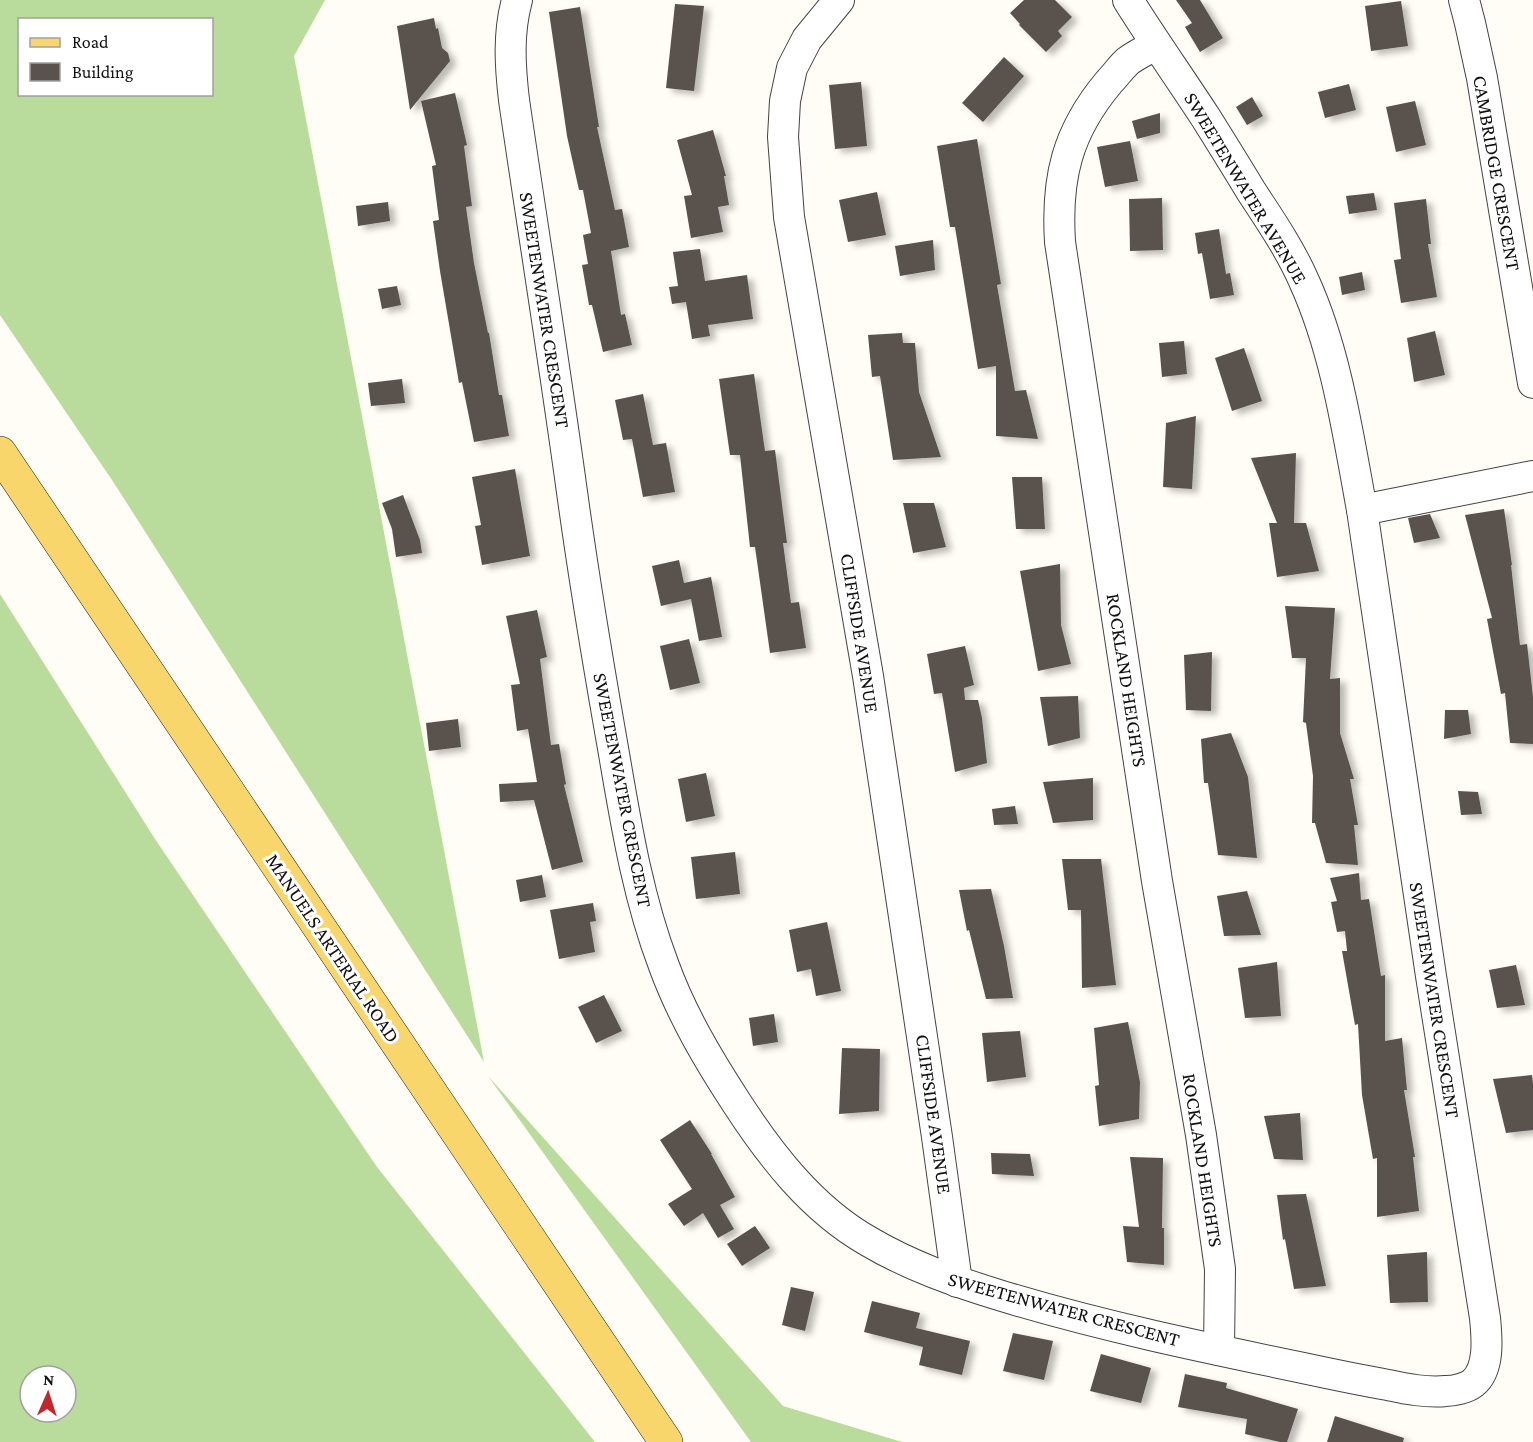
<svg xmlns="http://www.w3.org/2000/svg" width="1533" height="1442" font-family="'Crimson Pro',serif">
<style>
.forest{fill:#b9dc9c;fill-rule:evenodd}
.building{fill:#5a524d;filter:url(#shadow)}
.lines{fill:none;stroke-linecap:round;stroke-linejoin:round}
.minor-casing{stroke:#444;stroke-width:32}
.major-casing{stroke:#222;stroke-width:34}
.minor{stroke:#fff;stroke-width:30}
.major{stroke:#f9d66b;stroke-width:33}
.labels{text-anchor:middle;stroke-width:6;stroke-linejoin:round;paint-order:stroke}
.street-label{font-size:20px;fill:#111;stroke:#fff}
</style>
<defs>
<filter id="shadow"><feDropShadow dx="6" dy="4" stdDeviation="3" flood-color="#0004"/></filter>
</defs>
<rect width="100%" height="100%" fill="#fffdf5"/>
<!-- forest -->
<g class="forest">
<path d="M0,0H325L294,56L484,1062L114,483L0,315ZM20,20H212V94H20Z"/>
<path d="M0,594L155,839L377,1167L595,1442H0ZM30,1376H66V1412H30Z"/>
<polygon points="488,1076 783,1406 902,1442 751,1442"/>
</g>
<!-- building -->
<g class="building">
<polygon points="1024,0 1055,0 1072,17 1058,31 1062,36 1046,52 1019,25 1020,24 1010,13"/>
<polygon points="1176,0 1200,0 1223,38 1200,52 1185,27 1192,23"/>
<polygon points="1401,1 1408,46 1371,51 1365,6"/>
<polygon points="675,4 704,6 694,91 666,88"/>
<polygon points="580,7 599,127 597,127 615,210 622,209 629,247 611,251 621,315 625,314 632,345 603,352 592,305 589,305 582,265 588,264 583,235 591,233 583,190 579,190 567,136 549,12"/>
<polygon points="434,18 436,29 438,28 442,48 448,53 450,61 410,110 397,26"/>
<polygon points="1004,57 1024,76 983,122 962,103"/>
<polygon points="861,82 867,146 835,149 829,85"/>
<polygon points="1349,84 1356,110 1325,118 1318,92"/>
<polygon points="455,93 467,145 464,146 472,206 466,207 474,263 488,333 489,333 499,395 502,395 509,436 474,442 462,382 459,383 440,271 433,221 439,220 432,166 436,165 421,101"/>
<polygon points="1252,97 1263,116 1247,125 1236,107"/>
<polygon points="1415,101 1426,145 1396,152 1386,107"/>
<polygon points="1160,113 1160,133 1137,139 1132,121"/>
<polygon points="713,130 726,176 724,176 729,205 718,207 723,232 691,238 684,196 692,195 677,140"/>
<polygon points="977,139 1001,284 997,285 1015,391 1026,390 1038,439 996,436 996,366 978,369 955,227 950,227 937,146"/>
<polygon points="1130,141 1138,181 1105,187 1097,147"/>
<polygon points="877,192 886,235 848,242 839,200"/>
<polygon points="1374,193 1377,210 1349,214 1346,196"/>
<polygon points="1162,198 1163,250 1130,251 1129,199"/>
<polygon points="1426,199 1431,244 1428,244 1437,297 1401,303 1394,260 1401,259 1394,203"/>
<polygon points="388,202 390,221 358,226 356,206"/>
<polygon points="1219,229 1226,274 1230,273 1234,295 1210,299 1202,253 1198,254 1195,233"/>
<polygon points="933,240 935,270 900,276 895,246"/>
<polygon points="700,249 705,281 747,275 753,319 708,325 710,336 692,339 686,302 672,304 669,287 678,286 673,252"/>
<polygon points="1362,272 1365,290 1342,295 1339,277"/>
<polygon points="397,286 401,305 382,309 378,289"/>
<polygon points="1435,331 1445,375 1414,382 1407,338"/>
<polygon points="902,333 903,343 915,343 919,392 941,457 893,460 880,376 872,377 868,335"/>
<polygon points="1184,341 1187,374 1162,377 1159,343"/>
<polygon points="1244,348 1262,401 1232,411 1215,358"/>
<polygon points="754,374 765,451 775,450 787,543 783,543 791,603 799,602 806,648 770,653 755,547 750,547 740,455 730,455 719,379"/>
<polygon points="402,379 405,403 371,406 368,383"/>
<polygon points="643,394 653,445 666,443 675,492 643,497 632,439 623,440 615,400"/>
<polygon points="1196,416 1192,489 1163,487 1166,423"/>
<polygon points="1296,453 1294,523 1306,523 1319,571 1277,577 1269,523 1277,523 1251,458"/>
<polygon points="515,469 530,556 482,565 475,526 481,525 472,477"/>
<polygon points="1012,477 1042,477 1045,529 1016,529"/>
<polygon points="403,495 420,540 422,553 396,557 392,529 382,503"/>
<polygon points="903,503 934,503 946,547 913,553"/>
<polygon points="1504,509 1512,565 1511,565 1520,645 1527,644 1533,697 1533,744 1510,743 1505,693 1501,694 1487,619 1492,618 1465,515"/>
<polygon points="1430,514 1440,538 1414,543 1408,518"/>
<polygon points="679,560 684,583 711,577 722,637 699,641 691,599 661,606 652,566"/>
<polygon points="1060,564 1061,625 1071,664 1038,671 1020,571"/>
<polygon points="1285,606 1335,608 1330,679 1340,678 1340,733 1354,779 1350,779 1358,825 1354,825 1358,865 1326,863 1315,823 1312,823 1313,776 1306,723 1303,722 1306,658 1292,658"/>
<polygon points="537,610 547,657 540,659 551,745 559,744 566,784 564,785 583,862 552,870 534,800 500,802 499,784 537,782 528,729 517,731 511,685 520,684 506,616"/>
<polygon points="689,639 700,683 670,690 660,646"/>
<polygon points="965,646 974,685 964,688 965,700 978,700 982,718 987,763 955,772 942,693 934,694 927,654"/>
<polygon points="1212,652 1211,711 1186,710 1184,655"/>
<polygon points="1078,696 1080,738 1048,746 1040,697"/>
<polygon points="1445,710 1468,710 1471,734 1444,739"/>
<polygon points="458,719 461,747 429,751 426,723"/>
<polygon points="1231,733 1248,777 1257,858 1218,855 1208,783 1204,783 1201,739"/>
<polygon points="706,773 715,816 686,822 678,779"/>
<polygon points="1093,778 1093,820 1053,823 1043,782"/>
<polygon points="1458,791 1478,792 1482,814 1461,815"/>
<polygon points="1015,806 1018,824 994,825 992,809"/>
<polygon points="735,852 740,894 696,899 691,857"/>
<polygon points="1062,859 1101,859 1116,985 1082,988 1081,910 1068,910"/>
<polygon points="1359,873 1361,900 1369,899 1381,976 1385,975 1385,1041 1402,1038 1407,1090 1404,1090 1415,1157 1413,1157 1419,1211 1377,1217 1377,1158 1373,1159 1362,1095 1358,1024 1355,1025 1342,951 1347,951 1345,931 1337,932 1331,902 1337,901 1330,878"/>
<polygon points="542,875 546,897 520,902 516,880"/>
<polygon points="991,889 1004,946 1013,998 986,999 969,930 967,931 959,890"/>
<polygon points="1247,891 1261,935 1224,936 1217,896"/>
<polygon points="593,903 596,921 590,922 595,952 559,959 550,910"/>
<polygon points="827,922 841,991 816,996 811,969 797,972 789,930"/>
<polygon points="1277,962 1281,1016 1245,1018 1238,968"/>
<polygon points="1516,965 1525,1005 1497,1008 1489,970"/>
<polygon points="604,995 622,1031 596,1043 578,1007"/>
<polygon points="774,1014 778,1042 753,1046 749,1018"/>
<polygon points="1128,1022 1140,1082 1139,1119 1099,1126 1095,1086 1099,1085 1094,1028"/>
<polygon points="1020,1031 1026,1077 987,1082 982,1033"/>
<polygon points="842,1048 880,1049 879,1111 839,1114"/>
<polygon points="1532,1075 1533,1084 1533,1130 1506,1133 1493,1079"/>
<polygon points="1300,1113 1303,1160 1274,1159 1264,1116"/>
<polygon points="690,1120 712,1154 711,1154 735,1197 720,1205 734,1229 718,1238 703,1213 684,1226 668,1204 692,1189 660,1140"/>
<polygon points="991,1153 1030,1154 1034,1176 992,1174"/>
<polygon points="1130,1157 1163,1158 1162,1228 1164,1228 1164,1265 1127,1262 1123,1226 1139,1227"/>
<polygon points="1306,1194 1326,1286 1294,1289 1285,1239 1283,1240 1277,1195"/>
<polygon points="755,1226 770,1248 742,1266 727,1244"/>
<polygon points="1427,1252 1428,1302 1390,1303 1387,1255"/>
<polygon points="791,1287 814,1292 805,1331 782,1325"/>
<polygon points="872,1301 920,1313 916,1328 970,1341 962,1375 919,1365 923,1347 864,1332"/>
<polygon points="1013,1333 1053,1341 1044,1380 1003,1371"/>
<polygon points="1101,1354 1151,1368 1141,1403 1090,1391"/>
<polygon points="1185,1374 1227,1383 1226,1388 1298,1409 1287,1442 1280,1442 1245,1434 1247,1419 1178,1407"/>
<polygon points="1335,1416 1404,1438 1403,1442 1327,1442"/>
</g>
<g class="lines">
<!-- minor casing -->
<g class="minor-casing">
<g id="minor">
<path d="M517,0C508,33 510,66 514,100C533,230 554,361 572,492C583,572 596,651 610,731C624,810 635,890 664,966C682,1015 708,1059 736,1102C771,1156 812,1209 868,1241C910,1266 956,1282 1002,1296C1101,1326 1202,1347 1303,1368C1331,1374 1360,1380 1388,1385C1407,1389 1427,1393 1446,1391C1454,1391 1467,1388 1473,1383C1490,1369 1487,1338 1485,1318L1431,976L1362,510C1348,434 1336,351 1304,281C1290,249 1270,220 1251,191C1236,166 1221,142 1206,118C1180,78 1153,40 1128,0"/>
<polyline points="839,0 807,39 792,68 785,101 783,137 789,217 868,676 937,1137 957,1282"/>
<polyline points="1464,0 1470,23 1482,78 1533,383"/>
<path d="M1156,44C1147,50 1136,55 1128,61C1121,67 1115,76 1109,82C1067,132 1056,178 1060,242L1157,881L1201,1135L1220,1269L1219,1350"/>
<polyline points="1362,510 1533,476"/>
</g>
</g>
<!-- major casing -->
<g class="major-casing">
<polyline id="major" points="0,453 666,1442"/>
</g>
<!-- minor -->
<use href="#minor" class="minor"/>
<!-- major -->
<use href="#major" class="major"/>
</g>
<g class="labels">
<!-- street labels -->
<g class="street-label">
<text transform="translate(1497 173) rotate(80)" y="7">CAMBRIDGE CRESCENT</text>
<text transform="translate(1246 188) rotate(59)" y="7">SWEETENWATER AVENUE</text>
<text transform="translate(545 310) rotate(81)" y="7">SWEETENWATER CRESCENT</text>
<text transform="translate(860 633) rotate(81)" y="7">CLIFFSIDE AVENUE</text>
<text transform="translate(1127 680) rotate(81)" y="7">ROCKLAND HEIGHTS</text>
<text transform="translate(623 790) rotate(79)" y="7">SWEETENWATER CRESCENT</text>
<text transform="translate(333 948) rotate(56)" y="7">MANUELS ARTERIAL ROAD</text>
<text transform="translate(1435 1000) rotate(81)" y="7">SWEETENWATER CRESCENT</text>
<text transform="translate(934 1114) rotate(82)" y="7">CLIFFSIDE AVENUE</text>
<text transform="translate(1203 1160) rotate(81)" y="7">ROCKLAND HEIGHTS</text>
<text transform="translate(1064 1309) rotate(15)" y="7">SWEETENWATER CRESCENT</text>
</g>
</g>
<!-- legend -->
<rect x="18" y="18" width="195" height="78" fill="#ffffff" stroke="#a0a0a0" stroke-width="1.5"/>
<rect x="30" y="38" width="30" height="9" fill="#f9d66b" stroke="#a0a0a0" stroke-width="1.5"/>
<text x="72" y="48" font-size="18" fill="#111111">Road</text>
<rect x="30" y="63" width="30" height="18" fill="#5a524d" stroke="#a0a0a0" stroke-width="1.5"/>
<text x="72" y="78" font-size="18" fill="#111111">Building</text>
<!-- north arrow -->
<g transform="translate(48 1394) rotate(3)"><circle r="28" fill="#ffffff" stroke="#a0a0a0" stroke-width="1.5"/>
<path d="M0-4.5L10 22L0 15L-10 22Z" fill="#c4262e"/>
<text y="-9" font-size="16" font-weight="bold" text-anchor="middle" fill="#111111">N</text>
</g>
</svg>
